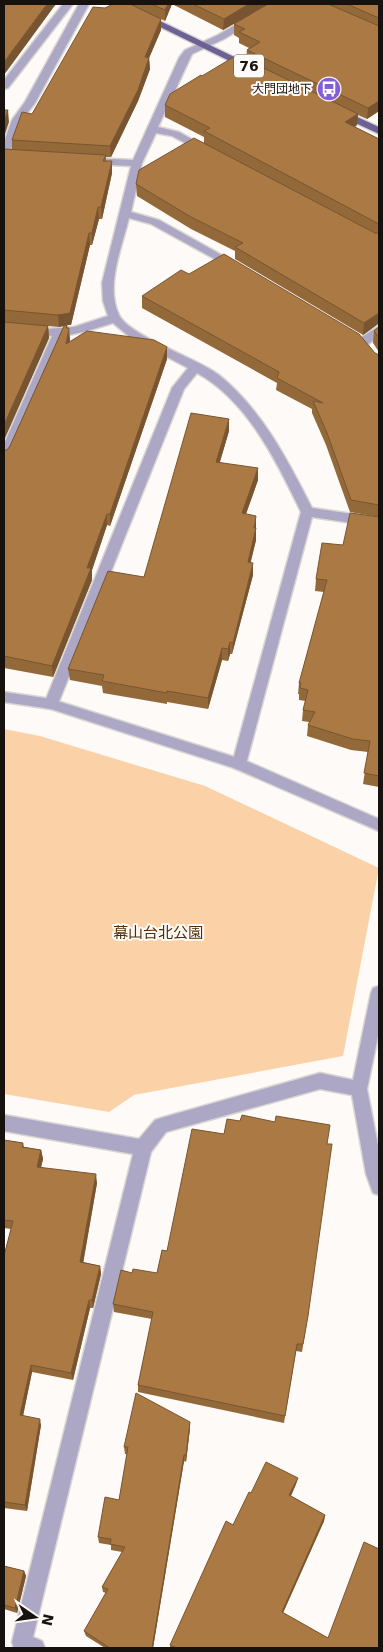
<svg xmlns="http://www.w3.org/2000/svg" width="383" height="1652" font-family="'DejaVu Sans','Noto Sans JP',sans-serif">
<style>
.green{fill:#fbd2a8}
.lines{fill:none;stroke-linecap:round;stroke-linejoin:round}
.minor-casing{stroke:#d8d5d2;stroke-width:3}
.tertiary-casing{stroke:#d8d5d2;stroke-width:3}
.primary-casing{stroke:#d8d5d2;stroke-width:3}
.minor{fill:#aca7c4;fill-rule:evenodd}
.tertiary{fill:#aca7c4;fill-rule:evenodd}
.primary{fill:#6c6194;fill-rule:evenodd}
.wall{fill:#93693a}
.shaded-wall{fill:#785530}
.building{fill:#ab7a44;stroke:#785530}
.labels{text-anchor:middle;stroke-width:4;stroke-linejoin:round;paint-order:stroke}
.far-poi-label{font-size:12px;fill:#17120d;stroke:#fdfaf7;text-anchor:end}
.shield{fill:#fdfaf7;stroke:#5c5853;stroke-width:1}
.shield-label{font-size:14px;font-weight:bold;fill:#17120d}
.park-label{font-size:15px;fill:#4f2e00;stroke:#fdfaf7}
</style>
<rect width="100%" height="100%" fill="#fdfaf7"/>
<!-- green -->
<polygon class="green" points="4,729 40,736 205,786 379,868 343,1056 134,1095 109,1112 4,1094"/>
<g class="lines">
<!-- minor casing -->
<g class="minor-casing">
<g id="minor">
<polygon points="63,4 73,4 8,88 4,89 4,80"/>
<polygon points="79,4 89,4 35,103 22,120 9,155 4,158 4,142 12,120 25,102"/>
<path d="M271,4H282L224,39L192,54L158,127L179,132L211,150L206,153L202,152L172,136L156,133L142,163L131,212L159,220L243,267L237,270L233,269L151,224L129,218C122,247 105,286 119,315C129,336 199,359 219,375C262,410 287,459 312,508L379,518V527L312,517L246,764L244,768L239,770L234,768L232,764L301,512C277,462 247,400 197,373L184,389L58,704L56,708L51,709L46,708L44,704L172,388L188,368L131,338L113,323L87,331L64,336L10,457L4,461V444L52,336L46,335L44,332L46,329L74,327L108,316L103,301L102,283L131,166L91,164L86,161L91,158L133,160L179,58L185,50L218,35Z"/>
<polygon points="379,326 379,336 367,345 359,345 357,342 359,339"/>
<polygon points="379,986 379,1031 367,1089 379,1151 379,1195 373,1193 366,1174 352,1095 320,1089 166,1132 151,1152 33,1637 42,1641 45,1648 14,1648 12,1642 133,1154 4,1131 4,1115 139,1139 155,1120 161,1118 320,1073 353,1080 371,993 373,988"/>
</g>
</g>
<!-- tertiary casing -->
<g class="tertiary-casing">
<polygon id="tertiary" points="4,692 51,699 244,760 379,819 379,831 234,768 51,709 4,702"/>
</g>
<!-- primary casing -->
<g class="primary-casing">
<g id="primary">
<polygon points="113,4 125,4 255,67 254,69 246,69"/>
<polygon points="340,109 379,127 379,134 336,114 335,112"/>
</g>
</g>
<!-- minor -->
<use href="#minor" class="minor"/>
<!-- tertiary -->
<use href="#tertiary" class="tertiary"/>
<!-- primary -->
<use href="#primary" class="primary"/>
</g>
<!-- wall -->
<g class="wall">
<polygon points="131,4 268,4 223,30 172,4 165,21 161,19 161,30 149,58 150,69 138,101 111,157 106,157 106,161 112,173 102,219 99,219 92,245 90,245 71,325 67,325 70,341 167,347 167,359 110,526 107,525 92,570 92,580 53,677 4,668 4,450 7,450 10,446 64,326 59,327 48,326 49,338 4,440 4,149 12,149 12,140 32,114 105,8"/>
<polygon points="268,4 379,4 379,111 367,119 358,115 357,125 355,127 379,139 379,325 378,324 363,335 235,259 235,251 191,229 137,196 136,184 204,143 204,137 165,117 165,105 202,76 246,59 247,50 249,48 239,43 239,38 234,35 234,24"/>
<polygon points="189,274 379,355 379,517 350,512 326,445 312,413 312,409 276,390 277,383 142,308 142,296"/>
<polygon points="379,327 379,352 373,343 374,331"/>
<polygon points="229,431 220,462 258,480 246,514 256,528 256,540 250,563 253,575 232,654 230,654 228,661 222,660 208,709 167,702 167,704 103,693 102,686 70,680 68,669 144,577"/>
<polygon points="379,517 379,787 363,784 368,752 351,750 307,736 308,725 309,722 302,721 303,710 306,701 299,700 299,694 298,694 299,683 324,592 315,591 316,579 343,545"/>
<polygon points="224,1134 327,1144 308,1316 302,1352 296,1351 284,1423 138,1392 138,1385 152,1319 114,1312 113,1304 132,1273 157,1273 167,1251"/>
<polygon points="4,1140 23,1143 24,1147 41,1150 43,1159 41,1167 97,1183 83,1262 100,1266 101,1274 93,1308 90,1308 73,1380 32,1372 23,1415 41,1425 27,1511 4,1508 4,1256 11,1229 4,1228"/>
<polygon points="190,1422 190,1428 186,1462 184,1461 153,1648 105,1648 86,1636 84,1631 106,1593 103,1592 102,1587 122,1552 111,1550 111,1545 99,1543 98,1537 119,1500 127,1454 125,1454 124,1447"/>
<polygon points="298,1478 296,1484 291,1496 325,1515 324,1521 283,1613 328,1638 379,1648 170,1648 170,1645 233,1525 251,1493"/>
<polygon points="4,1566 24,1571 26,1576 17,1613 4,1609"/>
</g>
<!-- shaded-wall -->
<g class="shaded-wall">
<polygon points="47,4 56,4 4,75 4,62"/>
<polygon points="168,4 172,4 165,21 165,10"/>
<polygon points="249,4 268,4 223,30 224,19"/>
<polygon points="161,19 161,30 149,58 150,69 138,101 111,157 110,146 145,57"/>
<polygon points="379,101 379,111 367,119 368,108"/>
<polygon points="8,110 9,122 4,137 4,122"/>
<polygon points="358,114 357,125 344,134 345,122"/>
<polygon points="112,161 112,173 102,219 101,207"/>
<polygon points="98,207 99,219 92,245 92,233"/>
<polygon points="89,233 90,245 71,325 67,325 68,337 69,328 70,340 67,356 67,325 59,327 58,315"/>
<polygon points="379,313 378,324 363,335 364,323"/>
<polygon points="48,326 49,338 4,440 4,425"/>
<polygon points="167,347 167,359 110,526 110,514"/>
<polygon points="229,419 229,431 216,474 216,462"/>
<polygon points="258,468 258,480 242,525 242,513"/>
<polygon points="107,514 107,525 92,570 92,580 53,677 52,666"/>
<polygon points="256,516 256,528 254,540 256,528 256,540 248,574 248,562"/>
<polygon points="253,563 253,575 232,654 233,643"/>
<polygon points="230,642 230,654 228,661 228,649"/>
<polygon points="222,648 222,660 208,709 208,698"/>
<polygon points="41,1150 43,1159 39,1176 37,1167"/>
<polygon points="96,1174 97,1183 82,1270 80,1262"/>
<polygon points="100,1266 101,1274 93,1308 92,1300"/>
<polygon points="89,1300 90,1308 73,1380 71,1373"/>
<polygon points="31,1365 32,1372 22,1421 20,1415"/>
<polygon points="40,1419 41,1425 27,1511 25,1505"/>
<polygon points="190,1422 190,1428 186,1462 186,1455"/>
<polygon points="184,1455 184,1461 153,1648 152,1648"/>
<polygon points="298,1478 296,1484 288,1502 289,1495"/>
<polygon points="325,1515 324,1521 281,1617 282,1612"/>
<polygon points="24,1571 26,1576 17,1613 15,1608"/>
</g>
<!-- building -->
<g class="building">
<polygon points="4,4 47,4 4,62"/>
<polygon points="113,4 130,4 161,19 145,57 149,58 138,90 110,146 12,140 22,112 32,114 93,7 105,8"/>
<polygon points="151,4 168,4 165,10"/>
<polygon points="193,4 249,4 224,19"/>
<polygon points="268,4 328,4 379,26 379,101 368,108 247,50 260,42 239,32 245,29 234,24"/>
<polygon points="347,4 379,4 379,18"/>
<polygon points="237,55 358,114 345,122 379,139 379,224 204,131 210,128 165,105 170,94 201,75 202,76"/>
<polygon points="4,110 8,110 4,122"/>
<polygon points="194,138 375,233 379,233 379,313 364,323 235,247 243,243 191,217 136,184 139,170"/>
<polygon points="4,149 106,155 103,161 112,161 101,207 98,207 92,233 89,233 70,313 58,315 4,310"/>
<polygon points="224,254 359,334 375,353 379,355 379,505 351,500 327,433 313,401 323,403 277,378 279,372 142,296 181,270 189,274"/>
<polygon points="4,322 48,326 4,425"/>
<polygon points="67,325 66,328 69,328 66,344 87,331 154,340 167,347 110,514 107,514 87,568 91,568 52,666 4,656 4,450 7,450 10,446 64,326"/>
<polygon points="379,327 379,338 374,331"/>
<polygon points="191,413 229,419 216,462 258,468 242,513 256,516 254,528 256,528 248,562 253,563 233,643 230,642 228,649 222,648 208,698 167,691 167,693 102,681 104,675 68,669 108,571 144,577"/>
<polygon points="350,513 379,517 379,776 364,773 370,741 353,739 308,725 315,712 303,710 308,690 300,688 301,683 299,683 327,580 316,579 322,543 343,545"/>
<polygon points="242,1115 275,1122 276,1116 330,1125 327,1144 332,1144 308,1316 303,1344 297,1344 285,1416 138,1385 153,1312 113,1304 121,1270 132,1273 133,1269 157,1273 162,1250 167,1251 192,1129 224,1134 227,1119 240,1121"/>
<polygon points="4,1140 23,1143 22,1147 41,1150 37,1167 96,1174 80,1262 100,1266 92,1300 89,1300 71,1373 31,1365 20,1415 40,1419 25,1505 4,1502 4,1256 13,1221 4,1220"/>
<polygon points="136,1393 190,1422 186,1455 184,1455 152,1648 110,1648 84,1631 108,1589 102,1587 125,1547 110,1544 111,1539 98,1537 105,1497 119,1500 128,1447 124,1447"/>
<polygon points="266,1462 298,1478 289,1495 325,1515 282,1612 328,1638 364,1542 379,1549 379,1648 177,1648 170,1645 226,1521 233,1525 249,1492 251,1493"/>
<polygon points="4,1566 24,1571 15,1608 4,1605"/>
</g>
<!-- icons -->
<defs>
<g id="bus-disc" transform="scale(1.25)"><circle r="9.5" fill="#825fd9" stroke="#fdfaf7"/><path d="M-5-6H5V4H4V6H2V4H-2V6H-4V4H-5ZM-3.5-4V0h7V-4ZM-3.5 1.2v1.5H-2V1.2ZM2 1.2v1.5H3.5V1.2Z" fill="#fff"/></g>
</defs>
<g fill-rule="evenodd">
<use href="#bus-disc" x="329" y="89"/>
</g>
<g class="labels">
<!-- far-poi labels -->
<g class="far-poi-label">
<text x="312" y="93">大門団地下</text>
</g>
<!-- shield labels -->
<rect class="shield" x="234" y="54.5" width="30" height="23" rx="4"/>
<g class="shield-label">
<text x="249" y="71">76</text>
</g>
<!-- park labels -->
<g class="park-label">
<text x="158" y="938">幕山台北公園</text>
</g>
</g>
<!-- border -->
<rect width="383" height="1652" fill="none" stroke="#17120d" stroke-width="10"/>
<!-- north arrow -->
<g transform="translate(35 1617) rotate(103)" stroke="#fdfaf7" stroke-width="4" paint-order="stroke">
<path d="M0-4L9 19L0 12L-9 19Z" fill="#17120d"/>
<text y="-8" font-size="14" font-weight="bold" text-anchor="middle" fill="#17120d">N</text>
</g>
</svg>
